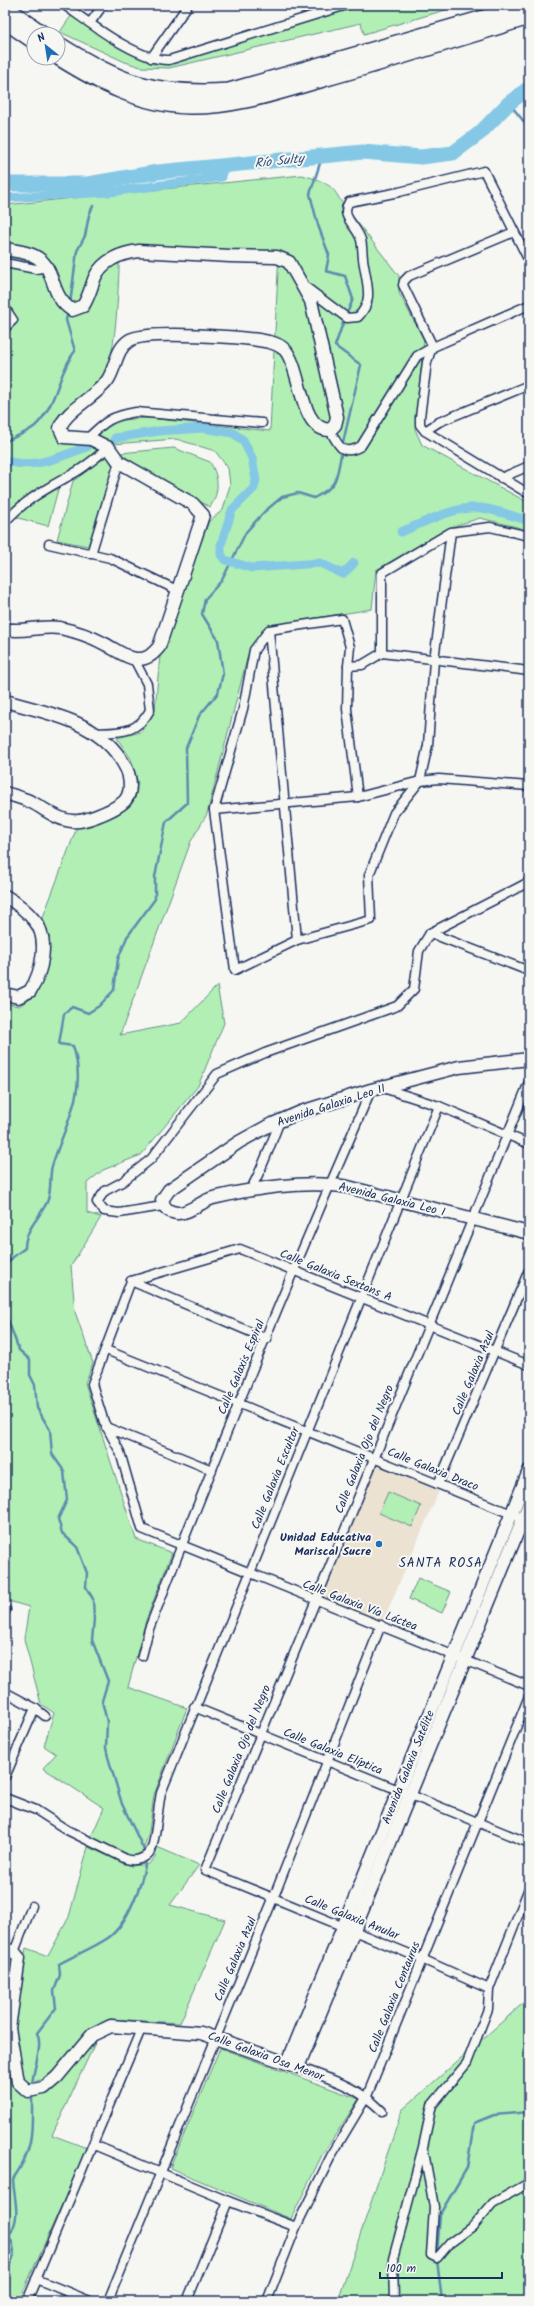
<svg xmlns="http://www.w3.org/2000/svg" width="534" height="2306" font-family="Kalam,sans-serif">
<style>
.built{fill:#ece2d2}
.green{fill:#b2efb4;stroke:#668f89}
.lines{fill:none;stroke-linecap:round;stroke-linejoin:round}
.stream{stroke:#5b8bb0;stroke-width:2.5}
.canal{stroke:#85c8e6;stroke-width:9}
.river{stroke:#85c8e6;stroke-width:15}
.street-casing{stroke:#1b2f5e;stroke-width:11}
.secondary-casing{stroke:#1b2f5e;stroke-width:15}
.highway-casing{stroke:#1b2f5e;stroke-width:18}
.street{stroke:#f6f6f2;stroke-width:8}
.secondary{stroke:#f6f6f2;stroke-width:12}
.highway{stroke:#f6f6f2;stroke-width:15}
.poi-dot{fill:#1f6fb2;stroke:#f6f6f2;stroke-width:1.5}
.labels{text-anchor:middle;stroke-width:4;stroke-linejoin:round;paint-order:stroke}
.street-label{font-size:12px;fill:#1b2f5e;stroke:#f6f6f2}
.poi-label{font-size:12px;font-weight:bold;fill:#1b2f5e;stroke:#f6f6f2;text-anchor:end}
.water-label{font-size:13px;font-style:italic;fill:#365580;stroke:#f6f6f2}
.neighbourhood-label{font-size:13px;letter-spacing:1px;fill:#1b2f5e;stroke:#f6f6f2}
</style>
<rect width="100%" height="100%" fill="#f6f6f2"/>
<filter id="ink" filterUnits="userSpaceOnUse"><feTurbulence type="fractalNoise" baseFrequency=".025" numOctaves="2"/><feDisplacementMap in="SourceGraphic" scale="8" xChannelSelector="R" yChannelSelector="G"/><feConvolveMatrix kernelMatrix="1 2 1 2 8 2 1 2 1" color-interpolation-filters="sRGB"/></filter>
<g filter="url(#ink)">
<!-- built -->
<polygon class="built" points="375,1463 439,1491 383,1621 319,1597"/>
<!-- green -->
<g class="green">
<polygon points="356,5 462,5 364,34 361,23 169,68 141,67 125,62 60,32 71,16 142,59 153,64 167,63 319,18"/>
<path d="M302,175C320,180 332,183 340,200L399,276V293L424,340L415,429L422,445L529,503V530L480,518L448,528L376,570L372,609L267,626L249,651L207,814L191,841L120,1035L181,1023L217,986L224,1023L198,1086L141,1155L103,1170L87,1183V1213L101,1217L71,1266L75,1312L93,1363L85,1383L136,1539L172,1553L146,1620L128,1687L187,1708L154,1795L149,1832L143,1851L133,1857L91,1837L104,1808L43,1768L56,1754L44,1746L54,1713L41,1704L24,1639L29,1607L5,1600V1014L9,1004L19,1006L33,997L45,976L49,941L43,917L77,827L117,815L131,800L138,783L131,759L117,738L141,732L155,709L160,655L209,521L223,510L230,485L228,468L215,451L176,439L113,444L97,438L101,428L119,420L147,418L270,431L279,252L120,248C118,279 118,366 99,386C87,398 70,407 58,418L57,429L85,443L102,447L85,462L34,490L5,515V205Z"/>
<path d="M174,448L210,462C219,477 220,492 210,507L153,477L120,453Z"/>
<polygon points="107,456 114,468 88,546 57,540 73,481"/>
<polygon points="59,486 48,526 15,517 37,500"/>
<polygon points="388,1492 421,1506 412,1527 379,1513"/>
<polygon points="418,1578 451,1592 442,1613 409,1599"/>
<polygon points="88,1847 131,1866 149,1864 155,1857 157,1847 199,1865 170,1905 225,1920 180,2023 109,2019 95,2026 50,2078 28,2083 23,2079 12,2025 26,1948 48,1956 69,1917"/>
<polygon points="529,1998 529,2301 338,2301 402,2110"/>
<path d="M96,2041L52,2135L87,2148L19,2301H5V2079L7,2050C12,2076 8,2094 39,2096L67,2074Z"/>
<polygon points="220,2048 359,2099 322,2155 291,2219 170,2168"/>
</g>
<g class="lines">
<!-- stream -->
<g class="stream">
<polyline points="509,103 529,128"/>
<polyline points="322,157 310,194 318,225 329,255 326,271 345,276 353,299 348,311"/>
<polyline points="95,183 95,184"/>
<polyline points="70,304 77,251 85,236 89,215 93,206"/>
<path d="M5,442C14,437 27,433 35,426C57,406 58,372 75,351L66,320L68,311"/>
<polyline points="342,447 361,365 335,346 343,323"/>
<path d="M5,1267L13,1257L25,1248C25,1229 39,1219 47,1202C52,1192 49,1177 52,1166C65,1124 88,1092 73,1046L59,1044L64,1014L72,1007L88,1013L99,1006L114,990L118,959L127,937L155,899V877L166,822L187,803L186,748L199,716L218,693L223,674L218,640L202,614L205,599L222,580L246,532L264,512L282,497L298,493L314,498C337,486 336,481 341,455"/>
<polyline points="5,1281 5,1284"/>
<polyline points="5,1312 19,1350 30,1360 30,1375 35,1385 37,1408 50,1430 52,1454 64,1471 67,1500 58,1519 62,1533 77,1547 87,1573 86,1587 93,1599 94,1619 92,1640 108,1681 102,1701 107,1722 106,1748 108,1757 122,1804 144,1850"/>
<path d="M32,2087C32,2069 44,2048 37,2033L56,2008L54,1991L60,1975L59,1964C75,1955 93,1948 108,1938C128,1924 143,1882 146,1859"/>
<polyline points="437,2255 440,2214 467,2168 474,2123 494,2115 529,2112"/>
<polyline points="437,2260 442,2301"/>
<path d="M5,2271C15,2258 17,2251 9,2236C22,2215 14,2202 13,2179C35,2148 32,2129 32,2094"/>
</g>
<!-- canal -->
<g class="canal">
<polyline points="5,198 110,192 222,177 221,166"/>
<polyline points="115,438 159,431 203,428 233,433 243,440 252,458 256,480 254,488 232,510 221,545 221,555 225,560 252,568 320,563 343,574 354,563"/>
<path d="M5,460C33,471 60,456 87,447"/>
<path d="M401,532C425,522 454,506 481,508C497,510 513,516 529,521"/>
</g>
<!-- river -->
<polyline class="river" points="5,184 88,184 158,172 363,152 421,157 453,153 480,133 509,103 529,88"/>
<!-- street casing -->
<g class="street-casing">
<g id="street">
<path d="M64,5C90,23 138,61 169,60L347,5"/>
<polyline points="90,23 103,5"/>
<polyline points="151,58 188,5"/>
<polyline points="5,263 36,269 47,267"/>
<path d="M307,288L347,318L358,317C374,301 367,285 364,265C362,257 363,248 361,240C357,225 339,217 349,202L399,192L484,171L529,261"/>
<polyline points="5,308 13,320 5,328"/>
<polyline points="432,347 427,362 420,417 420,425 425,431 529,494"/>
<polyline points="433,347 403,285 404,281 409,276 514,232"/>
<path d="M330,430C338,445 342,457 361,446L417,356L433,347L529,305"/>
<polyline points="425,431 439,422 529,385"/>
<path d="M88,438C105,421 112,416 136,412L262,423"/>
<polyline points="501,478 529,466"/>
<path d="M5,522C25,499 50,487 76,472C88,465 98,455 109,448"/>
<polyline points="451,532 434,660 428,745 420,781 394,813 369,875 371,920 297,940 235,970 214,810 243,709 254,650 269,630 342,619 350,647 348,666 362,665 382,653 382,573 451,532 490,527 529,536"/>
<polyline points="49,544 110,558 179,591"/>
<polyline points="91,554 119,462"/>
<polyline points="269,630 297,940"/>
<polyline points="382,653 529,671"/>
<polyline points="348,666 347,709 358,797"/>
<path d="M97,733C121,732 138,733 150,710L147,684L134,659"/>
<polyline points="214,810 358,797 420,781 439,779 529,786"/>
<polyline points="430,933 529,971"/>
<polyline points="383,1088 439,1106 529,1144"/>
<path d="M249,1192C263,1169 270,1145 280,1121"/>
<polyline points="163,1206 119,1213 104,1211 97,1202 105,1191 122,1182 151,1159 217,1074 265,1053 397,1006 414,989 419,951 430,933 529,882"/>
<polyline points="131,1281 92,1384 104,1422 120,1452 142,1529 529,1686"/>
<polyline points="131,1281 240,1249 529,1365"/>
<polyline points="131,1281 267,1339"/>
<polyline points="106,1350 529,1521"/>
<polyline points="106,1427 212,1470"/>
<polyline points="438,1484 529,1270"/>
<polyline points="5,1610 6,1610"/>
<path d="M142,1656L149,1629C219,1448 293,1268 371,1090"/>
<polyline points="5,1692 35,1708 45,1716"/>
<polyline points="194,1707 529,1843"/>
<polyline points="5,1777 35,1708"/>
<path d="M5,1798L36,1810L67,1830L126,1859C135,1862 146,1859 151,1850C156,1840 158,1806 161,1793L439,1106"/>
<polyline points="14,1952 32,1906"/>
<polyline points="489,1989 422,1959 205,1870 529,1082"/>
<path d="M298,2067C330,2079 357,2086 382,2111"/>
<polyline points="94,2145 228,2201 296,2227"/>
<polyline points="424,2152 434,2207 431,2255 437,2258 450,2243 473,2226 493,2203 529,2183"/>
<polyline points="36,2279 90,2301"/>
<polyline points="27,2301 142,2027"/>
<polyline points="108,2301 273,1899 381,1625"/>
<polyline points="187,2301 228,2201"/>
<polyline points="267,2301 296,2227 331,2156 367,2096 529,1696"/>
<polyline points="394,2301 393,2259 423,2147 432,2105 467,2063 488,2009 489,1989 529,1888"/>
</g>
</g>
<!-- secondary casing -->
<g class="secondary-casing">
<g id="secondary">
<path d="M5,249C15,251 30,252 38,258C56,270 50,297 72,310L83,306C89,297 91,287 95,277C103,260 122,253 139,251L230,256L277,257L289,262L311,301L337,417L335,425L330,430C299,430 302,369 285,350C281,346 274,343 269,342C247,337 147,330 130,340C115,349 116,369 107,381C96,396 64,412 60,428L64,437L91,439L109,448L119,462L193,504L203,515L159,647C153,654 147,660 136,659C126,658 113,648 103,643C90,636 74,631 60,628C41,625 23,633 5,629"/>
<path d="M5,701C46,713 95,720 120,758C124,764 128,770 129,777C131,787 130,798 121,804C111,811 84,823 72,821C57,820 44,808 31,802C23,798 14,796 5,793"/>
<path d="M5,896C15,902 26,910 34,920C50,938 42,973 30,991L18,997L5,994"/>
<path d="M529,1059L459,1067L371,1090L301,1112L268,1126L239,1142L169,1190L162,1200C164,1208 168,1212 177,1213C188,1214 202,1201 213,1198C253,1188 307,1180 348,1187L529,1233"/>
<polyline points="5,1949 14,1952 19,1958 9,2028 18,2082 28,2091 44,2088 57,2077 92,2035 111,2026 201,2033 298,2067 529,1504"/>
<polyline points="288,2062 529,1471"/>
</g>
</g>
<!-- highway casing -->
<g class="highway-casing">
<g id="highway">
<polyline points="5,7 43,34"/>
<polyline points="5,21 34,41"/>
<path d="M58,44C120,83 154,96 229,91L529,5"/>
<path d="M58,57C98,82 141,105 190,106C235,107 280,91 323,79C392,60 460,38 529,17"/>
</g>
</g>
<!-- street -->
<use href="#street" class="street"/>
<!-- secondary -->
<use href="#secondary" class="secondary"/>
<!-- highway -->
<use href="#highway" class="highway"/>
</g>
</g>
<!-- markers -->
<circle class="poi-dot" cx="379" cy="1544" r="4"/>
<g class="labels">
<!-- street labels -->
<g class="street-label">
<text transform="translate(331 1105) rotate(-18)" y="4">Avenida Galaxia Leo II</text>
<text transform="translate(392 1199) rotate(14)" y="4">Avenida Galaxia Leo I</text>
<text transform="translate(336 1275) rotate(22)" y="4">Calle Galaxia Sextans A</text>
<text transform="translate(241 1367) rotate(-67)" y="4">Calle Galaxis Espiral</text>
<text transform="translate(473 1373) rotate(-67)" y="4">Calle Galaxia Azul</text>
<text transform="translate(364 1449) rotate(-68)" y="4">Calle Galaxia Ojo del Negro</text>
<text transform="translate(433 1469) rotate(22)" y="4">Calle Galaxia Draco</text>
<text transform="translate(275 1478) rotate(-68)" y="4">Calle Galaxia Escultor</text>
<text transform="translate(360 1605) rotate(21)" y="4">Calle Galaxia Vía Láctea</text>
<text transform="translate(241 1749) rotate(-68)" y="4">Calle Galaxia Ojo del Negro</text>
<text transform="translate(333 1751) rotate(22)" y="4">Calle Galaxia Elíptica</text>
<text transform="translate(408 1767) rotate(-68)" y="4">Avenida Galaxia Satélite</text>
<text transform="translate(352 1917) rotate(22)" y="4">Calle Galaxia Anular</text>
<text transform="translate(235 1959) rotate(-67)" y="4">Calle Galaxia Azul</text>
<text transform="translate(394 1997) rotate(-68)" y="4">Calle Galaxia Centaurus</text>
<text transform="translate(266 2056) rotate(20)" y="4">Calle Galaxia Osa Menor</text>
</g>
<!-- poi labels -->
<g class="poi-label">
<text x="371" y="1541">Unidad Educativa<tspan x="371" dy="14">Mariscal Sucre</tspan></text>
</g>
<!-- water labels -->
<g class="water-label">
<text transform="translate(279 160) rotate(-6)" y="5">Río Sulty</text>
</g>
<!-- neighbourhood labels -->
<g class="neighbourhood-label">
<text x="441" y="1567">SANTA ROSA</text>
</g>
</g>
<!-- margin -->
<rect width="534" height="2306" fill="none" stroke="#f6f6f2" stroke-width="20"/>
<rect x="10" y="10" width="514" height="2286" fill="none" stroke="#1b2f5e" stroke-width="1.5" filter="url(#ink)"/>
<!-- north arrow -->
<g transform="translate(46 46) rotate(330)"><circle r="19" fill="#f6f6f2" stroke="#9ea6b7"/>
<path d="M0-3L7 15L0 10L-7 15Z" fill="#1f6fb2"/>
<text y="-6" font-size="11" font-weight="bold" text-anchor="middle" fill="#1b2f5e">N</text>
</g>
<!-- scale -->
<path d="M380 2272v6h122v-6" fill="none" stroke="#1b2f5e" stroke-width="2"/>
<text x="386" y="2272" font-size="12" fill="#1b2f5e" stroke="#f6f6f2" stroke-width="3" paint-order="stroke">100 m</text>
</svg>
